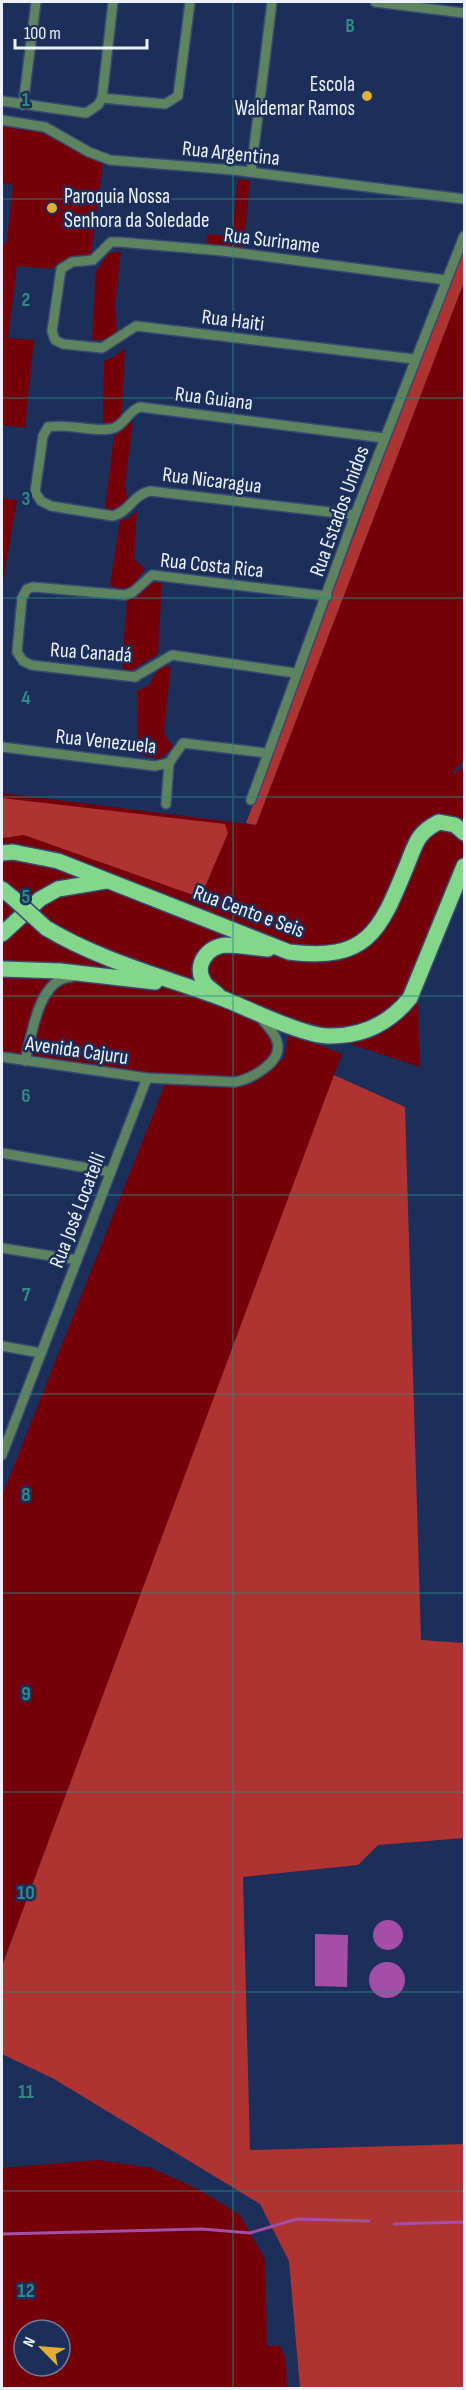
<svg xmlns="http://www.w3.org/2000/svg" width="466" height="2390" font-family="'Sofia Sans Condensed',sans-serif">
<style>
.green{fill:#75000a;fill-rule:evenodd}
.forest{fill:#ae3331}
.water{fill:#a44ea8}
.lines{fill:none;stroke-linecap:round;stroke-linejoin:round}
.stream{stroke:#a44ea8;stroke-width:3}
.street-casing{stroke:#394971;stroke-width:12}
.primary-casing{stroke:#394971;stroke-width:18}
.street{stroke:#5d845f;stroke-width:9}
.primary{stroke:#84d78a;stroke-width:15}
.primary-bridge-casing{stroke:#394971;stroke-width:18;stroke-linecap:butt}
.primary-bridge{stroke:#84d78a;stroke-width:15}
.grid{fill:none;stroke:#308983;stroke-width:1.5;stroke-opacity:0.55}
.poi-dot{fill:#e1af34;stroke:#1c2e5a;stroke-width:2}
.labels{text-anchor:middle;stroke-width:5;stroke-linejoin:round;paint-order:stroke}
.poi-label{font-size:21px;fill:#ecf2fd;stroke:#1c2e5a;text-anchor:end}
.street-label{font-size:21px;fill:#ecf2fd;stroke:#1c2e5a}
.grid-label{font-size:20px;text-anchor:middle;font-weight:bold;fill:#308983;stroke:#1c2e5a;stroke-width:5;stroke-linejoin:round;paint-order:stroke}
</style>
<rect width="100%" height="100%" fill="#1c2e5a"/>
<!-- green -->
<g class="green">
<path d="M3,127L40,132L103,163L91,255C74,255 64,257 52,269L17,266L8,338L34,340L25,428L3,425L2,433V246L7,241L13,185L2,183Z"/>
<polygon points="238,179 250,181 243,252 206,248 208,234 232,236"/>
<polygon points="121,252 115,305 117,333 105,340 92,340 96,271 109,253"/>
<polygon points="464,282 464,761 450,774 464,768 464,863 420,979 418,999 420,1067 259,1014 279,1048 249,1079 227,1083 252,1084 284,1058 289,1033 342,1054 2,1966 2,1496 166,1082 2,1057 2,793 256,825"/>
<polygon points="125,349 122,412 116,422 103,424 104,361 110,359"/>
<polygon points="133,420 125,486 128,500 121,508 108,510 105,508 114,436"/>
<polygon points="2,498 17,500 2,588"/>
<polygon points="137,510 134,559 145,569 133,585 120,590 110,585 120,520 128,519"/>
<polygon points="150,582 162,583 158,654 131,671 122,668 127,599 135,598"/>
<polygon points="171,666 164,733 173,747 160,759 138,754 137,691 149,685 159,667"/>
<path d="M98,2160L151,2168L198,2189L240,2215L265,2259L267,2346L279,2345L285,2356L288,2388H2V2168ZM24,2330H60V2366H24Z"/>
</g>
<!-- forest -->
<g class="forest">
<polygon points="464,249 464,282 256,825 246,823 434,323"/>
<polygon points="2,798 225,824 228,833 202,894 196,896 24,835 2,838"/>
<polygon points="334,1075 405,1107 421,1640 464,1643 464,1838 378,1845 358,1865 243,1877 250,2150 464,2144 464,2388 300,2388 289,2261 260,2204 54,2079 2,2054 2,1966"/>
</g>
<!-- water -->
<g class="water">
<circle cx="388" cy="1935" r="15"/>
<polygon points="315,1934 348,1935 347,1987 315,1986"/>
<circle cx="387" cy="1980" r="18"/>
</g>
<g class="lines">
<!-- stream -->
<g class="stream">
<polyline points="394,2224 464,2222"/>
<polyline points="2,2234 202,2229 250,2233 297,2219 369,2221"/>
</g>
<!-- street casing -->
<g class="street-casing">
<g id="street">
<polyline points="375,2 464,13"/>
<polyline points="102,98 165,104 178,96 190,2"/>
<polyline points="2,101 86,113 98,105 102,98 113,2"/>
<polyline points="23,105 36,2"/>
<polyline points="2,120 45,127 89,152 110,160 233,170 464,199"/>
<polyline points="251,172 272,2"/>
<polyline points="414,359 136,326 102,348 63,344 55,340 52,331 61,269 72,262 93,260 111,242 119,242 223,251 446,280"/>
<path d="M355,515L150,491C133,495 129,512 113,516L51,506L41,501L35,492L43,436L48,427C69,423 89,432 110,429C124,427 127,411 140,407L384,438"/>
<polyline points="295,673 172,655 135,677 31,665 23,661 17,652 22,598 27,589 33,587 125,595 133,592 152,575 327,596"/>
<polyline points="2,747 155,766 169,763 183,743 266,753"/>
<polyline points="251,800 355,515 464,236"/>
<polyline points="166,804 169,763"/>
<path d="M2,1057L147,1078L235,1082C251,1079 284,1062 277,1041C275,1032 266,1025 261,1018"/>
<path d="M25,1061C32,1035 38,979 71,977"/>
<polyline points="2,1153 111,1172"/>
<polyline points="2,1248 77,1260"/>
<polyline points="2,1346 41,1353"/>
<polyline points="2,1455 147,1078"/>
</g>
</g>
<!-- primary casing -->
<g class="primary-casing">
<g id="primary">
<path d="M2,853L13,852L58,861L289,952C368,962 380,931 407,865C416,843 417,833 439,822L455,825L464,833"/>
<polyline points="2,889 13,898"/>
<path d="M46,928C101,961 164,977 224,999C249,1009 302,1035 327,1036C361,1037 389,1024 410,998L464,866"/>
<polyline points="2,934 40,899 58,889 106,881"/>
<polyline points="2,969 60,971 155,982"/>
<path d="M218,995C214,991 207,987 204,982C193,965 208,946 226,945C239,945 255,948 268,949"/>
</g>
</g>
<!-- street -->
<use href="#street" class="street"/>
<!-- primary -->
<use href="#primary" class="primary"/>
<!-- primary-bridge casing -->
<g class="primary-bridge-casing">
<polyline id="primary-bridge" points="13,898 46,928"/>
</g>
<!-- primary-bridge -->
<use href="#primary-bridge" class="primary-bridge"/>
</g>
<!-- grid -->
<path class="grid" d="M233,2V2388M2,199H464M2,398H464M2,598H464M2,797H464M2,996H464M2,1195H464M2,1394H464M2,1593H464M2,1792H464M2,1992H464M2,2191H464"/>
<!-- markers -->
<g class="poi-dot">
<circle cx="367" cy="96" r="6"/>
<circle cx="52" cy="208" r="6"/>
</g>
<g class="labels">
<!-- poi labels -->
<g class="poi-label">
<text x="355" y="91">Escola<tspan x="355" dy="24">Waldemar Ramos</tspan></text>
<text x="64" y="203" text-anchor="start">Paroquia Nossa<tspan x="64" dy="24">Senhora da Soledade</tspan></text>
</g>
<!-- street labels -->
<g class="street-label">
<text transform="translate(231 153) rotate(6)" y="7">Rua Argentina</text>
<text transform="translate(272 240) rotate(7)" y="7">Rua Suriname</text>
<text transform="translate(233 320) rotate(7)" y="7">Rua Haiti</text>
<text transform="translate(214 398) rotate(7)" y="7">Rua Guiana</text>
<text transform="translate(212 480) rotate(7)" y="7">Rua Nicaragua</text>
<text transform="translate(339 511) rotate(-70)" y="7">Rua Estados Unidos</text>
<text transform="translate(212 565) rotate(6)" y="7">Rua Costa Rica</text>
<text transform="translate(91 652) rotate(4)" y="7">Rua Canadá</text>
<text transform="translate(106 741) rotate(6)" y="7">Rua Venezuela</text>
<text transform="translate(249 911) rotate(20)" y="7">Rua Cento e Seis</text>
<text transform="translate(77 1050) rotate(8)" y="7">Avenida Cajuru</text>
<text transform="translate(77 1210) rotate(-69)" y="7">Rua José Locatelli</text>
</g>
</g>
<g class="grid-label">
<text x="350" y="32">B</text>
<text x="26" y="106">1</text>
<text x="26" y="306">2</text>
<text x="26" y="505">3</text>
<text x="26" y="704">4</text>
<text x="26" y="903">5</text>
<text x="26" y="1102">6</text>
<text x="26" y="1301">7</text>
<text x="26" y="1501">8</text>
<text x="26" y="1700">9</text>
<text x="26" y="1899">10</text>
<text x="26" y="2098">11</text>
<text x="26" y="2297">12</text>
</g>
<!-- border -->
<rect width="466" height="2390" fill="none" stroke="#ecf2fd" stroke-width="6"/>
<!-- north arrow -->
<g transform="translate(42 2348) rotate(295)"><circle r="28" fill="#1c2e5a" stroke="#6f7c9b" stroke-width="1.5"/>
<path d="M0-4.5L10 22L0 15L-10 22Z" fill="#e1af34"/>
<text y="-9" font-size="16" font-weight="bold" text-anchor="middle" fill="#ecf2fd">N</text>
</g>
<!-- scale -->
<path d="M15 39v9h132v-9" fill="none" stroke="#ecf2fd" stroke-width="3"/>
<text x="24" y="39" font-size="18" fill="#ecf2fd" stroke="#1c2e5a" stroke-width="4.5" paint-order="stroke">100 m</text>
</svg>
